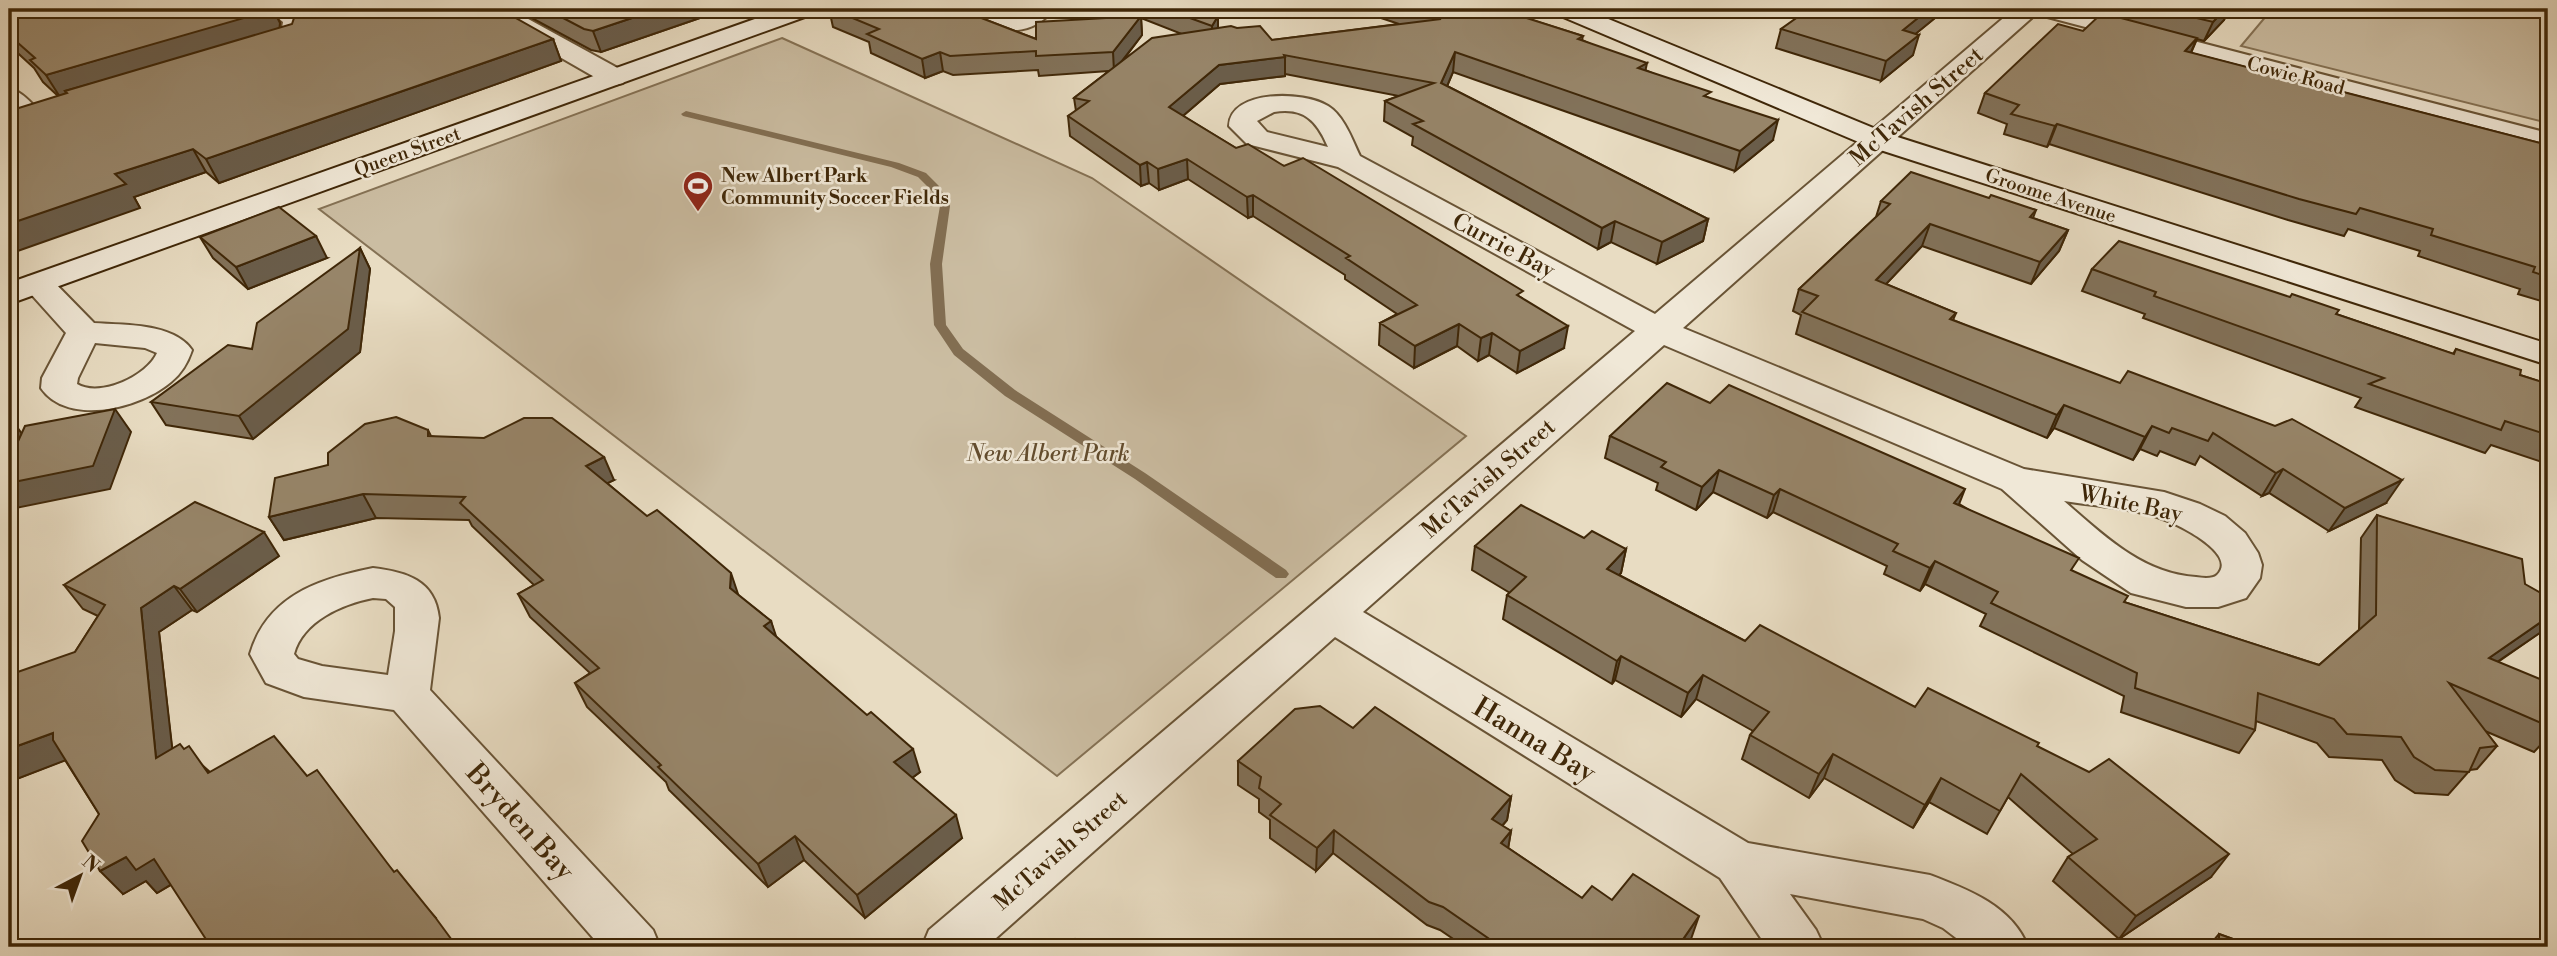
<svg xmlns="http://www.w3.org/2000/svg" width="2557" height="956" font-family="'Libre Bodoni',serif">
<style>
.green{fill:#cbbda2;stroke:#857255;stroke-width:2}
.lines{fill:none;stroke-linecap:round;stroke-linejoin:round}
.stream{fill:#826e52;fill-rule:evenodd}
.street-casing{stroke:#695436;stroke-width:4}
.secondary-casing{stroke:#3f2708;stroke-width:4}
.street{fill:#f0e8d7;fill-rule:evenodd}
.secondary{fill:#f0e8d7;fill-rule:evenodd}
.wall{fill:#82725a;stroke:#3f2708;stroke-width:2;fill-rule:evenodd}
.shaded-wall{fill:#6a5d4a;stroke:#3f2708;stroke-width:2}
.building{fill:#978569;stroke:#3f2708;stroke-width:2}
.labels{text-anchor:middle;stroke-width:5;stroke-linejoin:round;paint-order:stroke}
.far-street-label{font-size:19px;fill:#3f2708;stroke:#f0e8d7}
.far-poi-label{font-size:19px;font-weight:bold;fill:#3f2708;stroke:#f0e8d7;text-anchor:start}
.street-label{font-size:23px;fill:#3f2708;stroke:#f0e8d7}
.park-label{font-size:23px;font-style:italic;fill:#624c2e;stroke:#f0e8d7}
.near-street-label{font-size:28px;fill:#3f2708;stroke:#f0e8d7}
</style>
<rect width="100%" height="100%" fill="#e8dcc2"/>
<filter id="stains"><feTurbulence type="fractalNoise" baseFrequency=".00286" numOctaves="4"/><feColorMatrix values="0 0 0 0 .2 0 0 0 0 .09 0 0 0 0 .02 0 0 0 .5 -.17"/></filter>
<radialGradient id="worn" r=".72"><stop offset=".6" stop-color="#630" stop-opacity="0"/><stop offset="1" stop-color="#630" stop-opacity=".3"/></radialGradient>
<!-- green -->
<g class="green">
<polygon points="2272,9 2548,9 2548,123 2241,46"/>
<polygon points="782,38 1092,178 1466,436 1057,776 319,209"/>
</g>
<g class="lines">
<!-- stream -->
<polygon class="stream" points="686,111 899,163 926,173 939,186 950,206 942,264 946,325 963,349 1015,390 1145,473 1286,570 1289,574 1286,578 1276,578 1135,479 1005,396 954,355 934,325 930,264 940,206 931,190 918,177 891,167 683,116 681,114"/>
<!-- street casing -->
<g class="street-casing">
<g id="street">
<path d="M267,9C283,8 298,6 308,20L301,43L262,56L253,53L249,48L253,43L281,34L283,22Z"/>
<polygon points="481,9 510,9 623,71 627,77 623,83 614,85 605,83 485,14"/>
<path d="M962,9H986L989,14L1013,16L1029,9H1053C1034,37 1000,33 970,24Z"/>
<path d="M2014,9H2071L2548,133V149L2036,14L1683,328L2024,469L2164,492L2200,504L2225,516L2245,533L2258,553L2262,565L2260,578L2246,598L2218,607H2186L2131,593L2082,560L2002,489L1664,345L1363,612L1748,843L1930,875C1969,890 2012,906 2028,947H1968L1943,928L1923,919L1790,894L1816,930L1824,947H1767L1720,878L1335,637L986,947H922L929,930L1635,331L1338,167L1247,144L1229,126C1230,89 1305,91 1328,106C1344,116 1352,139 1360,156L1655,314ZM1274,112C1304,107 1317,121 1328,147L1267,132L1257,121ZM2064,501C2095,506 2130,508 2160,518C2173,522 2240,553 2217,575C2213,579 2202,578 2196,577C2143,574 2103,535 2064,501Z"/>
<path d="M9,88C23,92 35,106 44,118L40,124C24,128 19,122 9,111Z"/>
<path d="M38,274L49,277L94,323C124,325 174,323 192,350C188,362 182,373 171,382C141,408 68,427 41,388L42,378L66,333L22,284L27,277ZM95,343L145,348L157,353C147,376 100,398 77,384L78,378Z"/>
<path d="M373,568C406,572 435,580 439,618L430,690L653,930L660,947H601L394,710L304,697L266,683L250,654C267,596 318,579 373,568ZM373,598L386,599L395,607V631L388,675L322,666L298,659L294,654C303,621 342,604 373,598Z"/>
</g>
</g>
<!-- secondary casing -->
<g class="secondary-casing">
<g id="secondary">
<polygon points="783,9 817,9 813,14 9,304 9,283"/>
<polygon points="1552,9 1584,9 1888,134 2548,344 2548,365 1868,146 1556,14"/>
</g>
</g>
<!-- street -->
<use href="#street" class="street"/>
<!-- secondary -->
<use href="#secondary" class="secondary"/>
</g>
<!-- wall -->
<g class="wall">
<polygon points="9,9 273,9 280,23 279,28 553,39 561,61 219,183 206,172 134,197 140,208 58,96 43,82 34,68 9,45"/>
<polygon points="515,9 726,9 601,52 591,50"/>
<path d="M829,9H958L1036,39L1136,16L1117,9H1207L1218,16V28L1272,40L1399,24L1354,9H1523L1522,17L1583,36L1582,40L1645,70L1709,98L1773,140L1735,171L1453,72L1447,86L1708,219L1703,241L1657,264L1611,242L1598,249L1412,145L1413,137L1384,121L1385,101L1399,96L1285,74V76L1220,84L1183,116L1236,148L1284,166L1522,298L1564,348L1517,373L1489,355L1478,361L1457,346L1414,368L1379,345L1380,323L1397,314L1345,279V275L1253,216L1248,218L1188,179L1159,190L1149,183L1141,186L1070,136L1068,116L1076,111L1074,98L1109,71L1039,76L1038,70L953,75L943,71L925,78L871,53L869,42L833,27ZM1141,18L1182,34L1122,62L1142,35Z"/>
<polygon points="1946,9 1915,34 1913,55 1881,81 1776,48 1781,29"/>
<polygon points="2113,9 2229,9 2224,20 2204,41 2197,39 2191,53 2548,145 2548,303 2518,294 2520,289 2418,256 2420,251 2348,229 2344,236 2288,220 2049,144 2047,147 2004,134 2007,124 1978,113 1985,93 2083,31 2110,16"/>
<polygon points="1989,198 2036,210 2033,218 2068,230 2059,251 2031,284 1922,246 1886,284 1956,313 1953,320 2386,503 2329,531 2269,493 2262,496 2200,456 2195,465 2160,451 2157,456 2140,449 2133,460 2054,428 2047,438 1796,334 1801,315 1793,311 1799,289 1876,217 1881,201"/>
<polygon points="200,237 327,258 248,289 213,258"/>
<polygon points="360,248 370,269 360,352 253,439 166,425 151,402 252,349"/>
<polygon points="2092,269 2336,314 2453,354 2456,349 2520,375 2548,384 2548,464 2491,445 2485,453 2355,407 2361,398 2143,318 2145,314 2082,291"/>
<polygon points="1710,403 1959,504 2124,602 2319,665 2359,630 2361,538 2377,515 2525,584 2544,630 2498,662 2548,687 2548,737 2534,752 2485,731 2497,746 2477,769 2470,770 2448,795 2415,793 2395,780 2382,760 2329,757 2317,743 2256,721 2255,730 2239,753 2121,712 2124,696 1980,626 1986,614 1925,584 1920,591 1884,574 1887,566 1773,512 1767,518 1713,492 1696,510 1656,490 1658,483 1605,458 1610,436"/>
<polygon points="428,430 431,436 614,480 607,483 739,596 771,621 775,636 920,772 912,778 962,838 865,918 804,860 768,887 669,790 666,782 587,707 575,683 590,673 530,617 518,594 534,585 472,526 469,520 376,518 284,540 269,517"/>
<polygon points="1584,538 1626,549 1621,573 1619,575 1745,641 1915,707 2037,746 2211,877 2119,939 2053,881 2068,857 2073,854 2008,797 1987,834 1929,802 1913,828 1824,778 1809,798 1742,759 1750,735 1753,731 1696,699 1681,717 1615,680 1612,684 1503,619 1507,595 1510,593 1472,570 1475,546"/>
<polygon points="279,556 197,612 192,610 159,632 172,749 184,749 210,772 307,776 435,917 171,885 157,893 146,881 123,894 99,814 65,760 14,780 75,652 98,616 83,609 64,585"/>
<polygon points="1353,728 1511,797 1507,820 1502,826 1511,831 1508,848 1582,898 1612,900 1691,939 1685,947 1465,947 1440,930 1427,925 1333,853 1316,871 1270,838 1270,820 1259,812 1259,799 1238,785 1238,761"/>
<polygon points="2219,934 2255,947 2208,947"/>
</g>
<!-- shaded-wall -->
<g class="shaded-wall">
<polygon points="269,9 273,9 280,23 279,32 65,91 67,95 60,97 46,75"/>
<polygon points="659,9 726,9 601,52 593,31"/>
<polygon points="1514,9 1523,9 1522,22 1508,12"/>
<polygon points="1929,9 1946,9 1897,49 1903,30"/>
<polygon points="2225,9 2229,9 2224,20 2204,41 2213,22"/>
<polygon points="1141,16 1142,35 1114,71 1113,52"/>
<polygon points="1218,16 1218,35 1213,45 1212,26"/>
<polygon points="1919,35 1913,55 1881,81 1886,61"/>
<polygon points="2197,38 2189,57 2185,51"/>
<polygon points="553,39 561,61 219,183 206,159"/>
<polygon points="940,52 943,71 925,78 922,59"/>
<polygon points="1455,52 1453,72 1440,103 1441,83"/>
<polygon points="1285,57 1285,76 1220,84 1170,127 1169,107 1219,65"/>
<polygon points="1647,63 1643,82 1638,68"/>
<polygon points="1778,120 1773,140 1735,171 1740,151"/>
<polygon points="2057,124 2049,144 2047,147 2055,126"/>
<polygon points="193,149 206,172 134,197 140,208 9,254 9,224 115,174"/>
<polygon points="1187,159 1188,179 1159,190 1158,169"/>
<polygon points="1147,162 1149,183 1141,186 1140,165"/>
<polygon points="1253,195 1253,216 1248,218 1247,197"/>
<polygon points="1708,219 1703,241 1657,264 1662,242"/>
<polygon points="1615,221 1611,242 1598,249 1602,228"/>
<polygon points="1930,224 1922,246 1869,302 1876,280"/>
<polygon points="2068,230 2059,251 2031,284 2040,262"/>
<polygon points="316,236 327,258 248,289 236,267"/>
<polygon points="360,248 370,269 360,352 253,439 239,416"/>
<polygon points="1459,324 1457,346 1414,368 1415,346"/>
<polygon points="1568,326 1564,348 1517,373 1520,351"/>
<polygon points="1492,333 1489,355 1478,361 1481,338"/>
<polygon points="2064,405 2054,428 2047,438 2057,415"/>
<polygon points="115,409 131,432 110,489 16,508 9,499 9,483"/>
<polygon points="9,416 25,438 9,447"/>
<polygon points="2152,426 2140,449 2133,460 2145,437"/>
<polygon points="604,457 614,480 596,489 586,466"/>
<polygon points="2283,469 2269,493 2262,496 2276,473"/>
<polygon points="1719,470 1713,492 1696,510 1702,487"/>
<polygon points="2402,480 2386,503 2329,531 2345,508"/>
<polygon points="1780,489 1773,512 1767,518 1774,495"/>
<polygon points="1965,489 1956,512 1954,503"/>
<polygon points="363,494 376,518 284,540 269,517"/>
<polygon points="264,532 279,556 197,612 180,589"/>
<polygon points="1626,549 1621,573 1602,592 1607,569"/>
<polygon points="1935,561 1925,584 1920,591 1930,568"/>
<polygon points="731,573 739,597 730,588"/>
<polygon points="174,586 192,610 159,632 176,781 156,758 141,608"/>
<polygon points="2548,617 2548,625 2544,630 2469,681 2489,658"/>
<polygon points="771,621 779,645 764,626"/>
<polygon points="1621,656 1615,680 1612,684 1617,661"/>
<polygon points="1703,675 1696,699 1681,717 1688,693"/>
<polygon points="53,733 74,757 14,780 9,774 9,749"/>
<polygon points="913,749 920,772 901,786 894,762"/>
<polygon points="1833,754 1824,778 1809,798 1819,774"/>
<polygon points="1941,778 1929,802 1913,828 1925,805"/>
<polygon points="1511,797 1507,820 1488,842 1492,819"/>
<polygon points="956,815 962,838 865,918 857,895"/>
<polygon points="1334,830 1333,853 1316,871 1317,848"/>
<polygon points="1511,831 1507,855 1501,843"/>
<polygon points="795,836 804,860 768,887 758,864"/>
<polygon points="2229,854 2211,877 2119,939 2136,916"/>
<polygon points="126,857 154,859 175,882 157,893 146,881 123,894 100,871"/>
<polygon points="1699,916 1691,939 1685,947 1678,947"/>
</g>
<!-- building -->
<g class="building">
<polygon points="9,9 269,9 268,11 46,75 30,60 35,58 9,35"/>
<polygon points="297,9 500,9 553,39 206,159 193,149 115,174 126,184 9,224 9,111 67,93 65,91 292,24"/>
<polygon points="546,9 659,9 593,31 584,29"/>
<polygon points="831,9 958,9 1036,39 1036,22 1141,16 1113,52 1036,56 1036,51 950,56 940,52 922,59 867,34 879,29"/>
<polygon points="1165,9 1207,9 1218,16 1212,26"/>
<polygon points="1409,9 1514,9 1508,12 1583,36 1578,39 1647,63 1638,68 1711,92 1704,96 1778,120 1740,151 1455,52 1441,83 1708,219 1662,242 1615,221 1602,228 1413,124 1423,121 1385,101 1434,83 1284,55 1285,57 1219,65 1169,107 1236,148 1248,144 1284,166 1303,158 1523,291 1517,295 1568,326 1520,351 1492,333 1481,338 1459,324 1415,346 1380,323 1417,305 1346,258 1350,256 1253,195 1247,197 1187,159 1158,169 1147,162 1140,165 1068,116 1089,101 1074,98 1152,38 1231,26 1237,28 1260,26 1272,40 1441,19"/>
<polygon points="1809,9 1929,9 1903,30 1919,35 1886,61 1781,29"/>
<polygon points="2159,9 2225,9 2213,22"/>
<polygon points="2102,13 2197,38 2185,51 2548,145 2548,277 2533,272 2535,267 2431,235 2433,229 2360,208 2356,214 2299,199 2057,124 2055,126 2011,114 2019,105 1985,93 2058,24 2083,31"/>
<polygon points="1911,172 1989,198 1991,195 2036,210 2030,217 2068,230 2040,262 1930,224 1876,280 1956,313 1950,319 2120,383 2128,371 2275,426 2292,419 2402,480 2345,508 2283,469 2276,473 2213,433 2208,441 2172,428 2169,433 2152,426 2145,437 2064,405 2057,415 1802,312 1818,296 1799,289 1890,204 1881,201"/>
<polygon points="279,207 316,236 236,267 200,237"/>
<polygon points="2119,241 2290,297 2292,294 2339,310 2336,314 2454,354 2456,349 2521,370 2520,375 2548,384 2548,435 2505,421 2501,430 2369,384 2384,378 2154,296 2156,292 2092,269"/>
<polygon points="360,248 348,329 239,416 151,402 228,345 252,349 257,323"/>
<polygon points="1667,383 1710,403 1729,385 1965,489 1954,503 2079,558 2071,570 2128,596 2124,602 2319,665 2376,615 2377,515 2522,559 2525,584 2548,597 2548,617 2489,658 2547,682 2546,686 2548,687 2548,726 2449,683 2497,746 2480,748 2469,772 2435,770 2414,757 2401,737 2347,734 2334,719 2258,693 2255,730 2135,688 2137,673 1991,603 1998,592 1935,561 1930,568 1893,551 1898,544 1780,489 1774,495 1719,470 1702,487 1661,467 1666,462 1610,436"/>
<polygon points="115,409 93,466 9,483 9,461 25,426"/>
<polygon points="396,417 428,430 428,436 484,438 524,418 552,418 604,457 586,466 647,516 657,510 695,542 731,573 730,588 771,621 764,626 867,715 871,712 913,749 894,762 956,815 857,895 795,836 758,864 658,767 661,765 575,683 599,668 518,594 543,580 460,503 465,497 363,494 269,517 275,478 328,465 328,453 365,424"/>
<polygon points="195,502 264,532 180,589 174,586 141,608 156,758 180,744 184,749 189,746 208,773 274,736 307,776 317,770 394,872 397,870 435,917 457,947 211,947 154,859 136,870 126,857 100,871 82,841 99,814 53,740 53,733 9,749 9,675 75,652 105,605 64,585"/>
<polygon points="1521,505 1584,538 1592,531 1626,549 1607,569 1745,641 1760,625 1915,707 1928,688 2039,743 2037,746 2089,772 2109,759 2229,854 2136,916 2068,857 2097,839 2021,774 2000,811 1941,778 1925,805 1833,754 1819,774 1750,735 1769,712 1703,675 1688,693 1621,656 1617,661 1507,595 1526,577 1475,546"/>
<polygon points="1320,706 1353,728 1375,707 1511,797 1492,819 1511,831 1501,843 1582,898 1592,886 1612,900 1633,874 1699,916 1679,945 1683,947 1501,947 1443,907 1429,902 1334,830 1317,848 1270,815 1281,804 1259,788 1261,777 1238,761 1295,709"/>
<polygon points="2219,934 2255,947 2219,947"/>
<polygon points="1075,939 1085,947 1060,947 1068,940 1071,942"/>
</g>
<!-- icons -->
<defs>
<g id="stadium-pin" transform="scale(1.575)"><path d="M0 17L-7.5 6A9.5 9.5 0 1 1 7.5 6Z" fill="#8f2418" stroke="#f0e8d7"/><path d="M0-5a6.5 5 0 1 0 0 10a6.5 5 0 1 0 0-10ZM-3.5-1.8h7v3.6h-7Z" fill="#fff"/></g>
</defs>
<g fill-rule="evenodd">
<use href="#stadium-pin" x="698" y="186"/>
</g>
<g class="labels">
<!-- far-street labels -->
<g class="far-street-label">
<text transform="translate(2296 75) rotate(15)" y="7">Cowie Road</text>
<text transform="translate(407 151) rotate(-20)" y="7">Queen Street</text>
<text transform="translate(2051 195) rotate(18)" y="7">Groome Avenue</text>
</g>
<!-- far-poi labels -->
<g class="far-poi-label">
<text x="721" y="182">New Albert Park<tspan x="721" dy="22">Community Soccer Fields</tspan></text>
</g>
<!-- street labels -->
<g class="street-label">
<text transform="translate(1916 106) rotate(-41)" y="8">McTavish Street</text>
<text transform="translate(1504 245) rotate(28)" y="8">Currie Bay</text>
<text transform="translate(1488 478) rotate(-41)" y="8">McTavish Street</text>
<text transform="translate(2131 503) rotate(12)" y="8">White Bay</text>
<text transform="translate(1060 850) rotate(-41)" y="8">McTavish Street</text>
</g>
<!-- park labels -->
<g class="park-label">
<text x="1048" y="461">New Albert Park</text>
</g>
<!-- near-street labels -->
<g class="near-street-label">
<text transform="translate(1535 739) rotate(31)" y="10">Hanna Bay</text>
<text transform="translate(521 821) rotate(48)" y="10">Bryden Bay</text>
</g>
</g>
<!-- margin -->
<rect width="2557" height="956" fill="none" stroke="#e8dcc2" stroke-width="35"/>
<rect x="10" y="10" width="2536" height="935" fill="none" stroke="#3f2708" stroke-width="3.5"/>
<rect x="18" y="18" width="2522" height="921" fill="none" stroke="#3f2708" stroke-width="2"/>
<!-- north arrow -->
<g transform="translate(80 876) rotate(41)" stroke="#f0e8d7" stroke-width="5" paint-order="stroke">
<path d="M0-5L12 26L0 18L-12 26Z" fill="#3f2708"/>
<text y="-10" font-size="19" font-weight="bold" text-anchor="middle" fill="#3f2708">N</text>
</g>
<rect width="100%" height="100%" filter="url(#stains)"/>
<rect width="100%" height="100%" fill="url(#worn)"/>
</svg>
